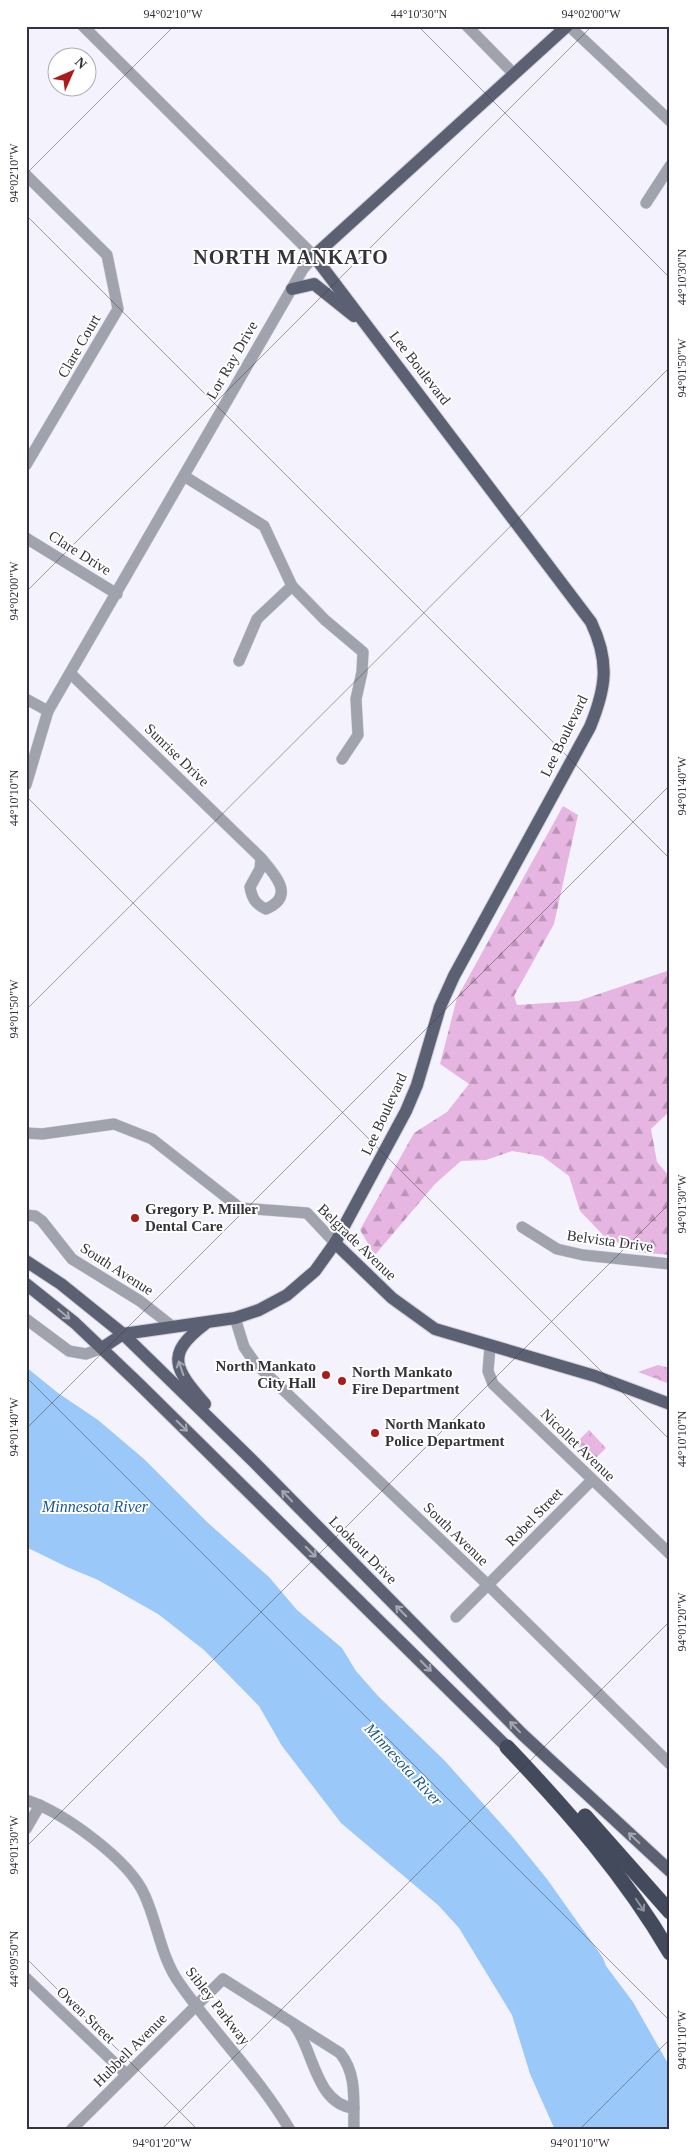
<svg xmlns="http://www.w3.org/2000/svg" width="696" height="2156" font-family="'Times New Roman',serif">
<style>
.forest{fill:url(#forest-firs)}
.park{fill:url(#park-crowns)}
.water{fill:#9ac8f8}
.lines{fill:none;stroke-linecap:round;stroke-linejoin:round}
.minor-casing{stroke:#d1d0da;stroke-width:12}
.major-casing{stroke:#d1d0da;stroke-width:14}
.highway-casing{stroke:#d1d0da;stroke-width:16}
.minor{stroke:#a0a3ad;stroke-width:11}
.major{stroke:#5b6172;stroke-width:12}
.highway{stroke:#434a5c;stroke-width:15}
.oneway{stroke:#a5a8b1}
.oneway2{stroke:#8e929d}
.ticks{fill:none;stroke:#34333c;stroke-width:1;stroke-opacity:0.45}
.poi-dot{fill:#ac1b1b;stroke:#fff;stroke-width:2}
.labels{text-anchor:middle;stroke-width:4;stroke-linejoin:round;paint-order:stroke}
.street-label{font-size:15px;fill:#34333c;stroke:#fff}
.poi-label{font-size:15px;font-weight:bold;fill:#34333c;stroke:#fff;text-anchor:start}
.water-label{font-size:16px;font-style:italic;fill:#1c588f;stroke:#fff}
.district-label{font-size:20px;font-weight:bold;letter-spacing:1px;fill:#34333c;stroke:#fff}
.neatline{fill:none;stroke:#34333c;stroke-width:2}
.ticks-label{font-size:12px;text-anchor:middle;fill:#34333c}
</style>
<defs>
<pattern id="forest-firs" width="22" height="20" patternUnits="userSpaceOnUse" patternTransform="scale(1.25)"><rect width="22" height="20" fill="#e6b5e2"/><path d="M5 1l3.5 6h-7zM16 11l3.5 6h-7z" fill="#bb94b8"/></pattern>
<pattern id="park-crowns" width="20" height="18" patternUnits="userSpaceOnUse" patternTransform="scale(1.25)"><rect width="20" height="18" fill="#e6b5e2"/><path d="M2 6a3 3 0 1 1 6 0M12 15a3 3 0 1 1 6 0" fill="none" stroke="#bb94b8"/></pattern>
</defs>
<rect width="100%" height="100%" fill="#f4f3fd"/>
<!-- forest -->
<polygon class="forest" points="563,806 578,815 554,924 514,996 517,1005 578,1001 670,970 670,1111 651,1129 657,1162 670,1177 670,1255 637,1252 603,1235 580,1211 569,1176 542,1156 512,1151 486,1160 461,1161 435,1184 375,1255 360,1230 414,1133 447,1112 469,1084 440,1064 457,998"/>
<!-- park -->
<g class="park">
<polygon points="658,1365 670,1368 670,1384 638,1372"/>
<polygon points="589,1430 606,1448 593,1461 576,1443"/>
</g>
<!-- water -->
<polygon class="water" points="26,1367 58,1393 98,1420 144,1459 207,1522 269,1577 297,1610 342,1648 356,1671 378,1696 445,1761 512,1836 547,1879 603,1958 606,1966 633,2002 670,2067 670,2130 555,2130 530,2074 512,2015 459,1928 438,1905 341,1823 282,1746 259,1706 204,1650 158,1614 98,1580 67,1567 26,1547"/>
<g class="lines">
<!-- minor casing -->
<g class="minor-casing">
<g id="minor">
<polyline points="467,26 513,73"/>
<polyline points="569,26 670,121"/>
<polyline points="26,175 107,255 118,309 26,465"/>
<polyline points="646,203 670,166"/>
<polyline points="184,476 264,526 292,586 325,620 363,652 362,672 356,699 358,735 342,759"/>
<polyline points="26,538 117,594"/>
<polyline points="239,661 257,619 292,586"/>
<path d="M71,674L261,858L260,869L250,887C252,898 255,904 266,909C296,896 275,875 261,858"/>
<polyline points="26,699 48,711"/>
<polyline points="26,785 48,711 303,269 314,256 83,26"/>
<polyline points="26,1133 42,1134 114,1124 152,1139 240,1208 307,1213 335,1243"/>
<polyline points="26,1215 35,1216 42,1221 72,1259 140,1301 173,1327"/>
<polyline points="522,1227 557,1249 583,1255 670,1264"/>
<polyline points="235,1318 244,1347 255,1363 488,1585 670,1764"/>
<polyline points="26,1319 69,1351 86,1354 102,1348"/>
<polyline points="490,1347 488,1371 493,1384 670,1554"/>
<polyline points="456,1617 592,1480"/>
<path d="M26,1800C63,1812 130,1860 145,1896C158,1925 161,1958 180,1984C215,2034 259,2077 290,2130"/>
<polyline points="26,1829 40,1805"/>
<polyline points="26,1978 126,2074"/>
<path d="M295,2026C313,2049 316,2105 354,2108"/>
<path d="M71,2130L223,1979L340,2053C358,2075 353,2103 354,2130"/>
</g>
</g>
<!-- major casing -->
<g class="major-casing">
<g id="major">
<polyline points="292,289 314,284 354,316"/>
<polyline points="335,1243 392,1298 435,1329 595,1376 670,1404"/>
<polyline points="26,1261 61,1284 123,1334 253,1461 522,1734 670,1871"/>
<polyline points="26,1284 75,1323 138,1383 507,1747"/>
<path d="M102,1348L123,1334L235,1318L259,1310L287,1295L315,1271L335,1243L406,1111L417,1085L440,1007L454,976L590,727C606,688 610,662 591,622L314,256L567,26"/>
<path d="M205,1404C175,1369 164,1355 205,1324"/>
</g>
</g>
<!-- highway casing -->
<g class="highway-casing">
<g id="highway">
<path d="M507,1747C568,1811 625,1876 670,1953"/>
<polyline points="585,1816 670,1912"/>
</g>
</g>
<!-- minor -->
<use href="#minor" class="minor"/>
<!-- major -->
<use href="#major" class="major"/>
<!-- highway -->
<use href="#highway" class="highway"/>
</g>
<!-- one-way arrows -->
<defs><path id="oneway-shaft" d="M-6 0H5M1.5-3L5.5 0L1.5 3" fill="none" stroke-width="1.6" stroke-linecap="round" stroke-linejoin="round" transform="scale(1.25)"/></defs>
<g class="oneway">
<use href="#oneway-shaft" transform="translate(64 1314) rotate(40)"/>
<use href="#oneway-shaft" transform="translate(181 1368) rotate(-109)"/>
<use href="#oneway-shaft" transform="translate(182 1426) rotate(44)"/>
<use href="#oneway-shaft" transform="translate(287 1496) rotate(-134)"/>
<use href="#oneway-shaft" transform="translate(311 1552) rotate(45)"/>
<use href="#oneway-shaft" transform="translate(401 1611) rotate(-135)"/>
<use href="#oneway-shaft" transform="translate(426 1666) rotate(45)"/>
<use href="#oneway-shaft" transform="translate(515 1727) rotate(-134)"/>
<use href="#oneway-shaft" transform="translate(634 1838) rotate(-137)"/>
</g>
<use class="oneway2" href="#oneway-shaft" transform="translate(640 1905) rotate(56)"/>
<!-- ticks -->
<path class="ticks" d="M418,26L670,278M26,174L174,26M26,215L670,859M26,592L592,26M26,796L670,1440M26,1010L670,367M26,1377L670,2021M26,1429L670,785M26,1847L670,1203M26,1958L198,2130M161,2130L670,1621M579,2130L670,2039"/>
<!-- markers -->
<g class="poi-dot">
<circle cx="135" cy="1218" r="5"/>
<circle cx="326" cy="1375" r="5"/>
<circle cx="342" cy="1381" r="5"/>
<circle cx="375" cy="1433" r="5"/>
</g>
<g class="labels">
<!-- street labels -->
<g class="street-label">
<text transform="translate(79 346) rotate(-60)" y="5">Clare Court</text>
<text transform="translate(232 360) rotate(-60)" y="5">Lor Ray Drive</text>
<text transform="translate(420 368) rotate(52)" y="5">Lee Boulevard</text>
<text transform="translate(80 553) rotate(32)" y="5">Clare Drive</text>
<text transform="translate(564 736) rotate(-64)" y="5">Lee Boulevard</text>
<text transform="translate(177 755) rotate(44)" y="5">Sunrise Drive</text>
<text transform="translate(384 1114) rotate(-65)" y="5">Lee Boulevard</text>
<text transform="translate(610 1241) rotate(8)" y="5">Belvista Drive</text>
<text transform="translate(357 1242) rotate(44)" y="5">Belgrade Avenue</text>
<text transform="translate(117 1269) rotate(33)" y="5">South Avenue</text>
<text transform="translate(578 1445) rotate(44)" y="5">Nicollet Avenue</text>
<text transform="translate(534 1517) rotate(-46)" y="5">Robel Street</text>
<text transform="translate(456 1534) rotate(44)" y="5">South Avenue</text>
<text transform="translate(363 1550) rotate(45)" y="5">Lookout Drive</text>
<text transform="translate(218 2006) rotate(52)" y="5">Sibley Parkway</text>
<text transform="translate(86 2015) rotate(44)" y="5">Owen Street</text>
<text transform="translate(130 2050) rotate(-45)" y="5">Hubbell Avenue</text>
</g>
<!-- poi labels -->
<g class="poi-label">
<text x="145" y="1214">Gregory P. Miller<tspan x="145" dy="17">Dental Care</tspan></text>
<text x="316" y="1371" text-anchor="end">North Mankato<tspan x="316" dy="17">City Hall</tspan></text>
<text x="352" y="1377">North Mankato<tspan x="352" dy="17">Fire Department</tspan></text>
<text x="385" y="1429">North Mankato<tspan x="385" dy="17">Police Department</tspan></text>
</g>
<!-- water labels -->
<g class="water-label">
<text x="95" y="1512">Minnesota River</text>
<text transform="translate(404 1764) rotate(47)" y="6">Minnesota River</text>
</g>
<!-- district labels -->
<g class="district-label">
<text x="291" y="264">NORTH MANKATO</text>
</g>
</g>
<!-- border -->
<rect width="696" height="2156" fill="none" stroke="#ffffff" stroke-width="55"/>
<!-- north arrow -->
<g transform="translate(72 72) rotate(45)"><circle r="24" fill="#ffffff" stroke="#aeadb1"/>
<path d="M0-4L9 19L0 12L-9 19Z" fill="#ac1b1b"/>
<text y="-8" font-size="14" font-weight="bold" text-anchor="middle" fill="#34333c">N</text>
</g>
<rect x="28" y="28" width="640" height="2100" class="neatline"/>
<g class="ticks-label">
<text x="173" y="18">94°02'10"W</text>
<text x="419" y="18">44°10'30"N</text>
<text x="591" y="18">94°02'00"W</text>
<text transform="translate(14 173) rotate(-90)" y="4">94°02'10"W</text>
<text transform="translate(682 277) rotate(-90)" y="4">44°10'30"N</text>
<text transform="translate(682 368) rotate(-90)" y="4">94°01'50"W</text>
<text transform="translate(14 591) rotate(-90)" y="4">94°02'00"W</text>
<text transform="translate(682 786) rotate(-90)" y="4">94°01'40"W</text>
<text transform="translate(14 798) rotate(-90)" y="4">44°10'10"N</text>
<text transform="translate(14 1009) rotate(-90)" y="4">94°01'50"W</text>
<text transform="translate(682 1204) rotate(-90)" y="4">94°01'30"W</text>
<text transform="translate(14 1427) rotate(-90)" y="4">94°01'40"W</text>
<text transform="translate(682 1439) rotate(-90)" y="4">44°10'10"N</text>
<text transform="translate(682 1622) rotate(-90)" y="4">94°01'20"W</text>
<text transform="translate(14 1845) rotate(-90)" y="4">94°01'30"W</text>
<text transform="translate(14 1959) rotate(-90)" y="4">44°09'50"N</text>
<text transform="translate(682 2040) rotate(-90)" y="4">94°01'10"W</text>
<text x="162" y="2147">94°01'20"W</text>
<text x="580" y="2147">94°01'10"W</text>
</g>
</svg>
